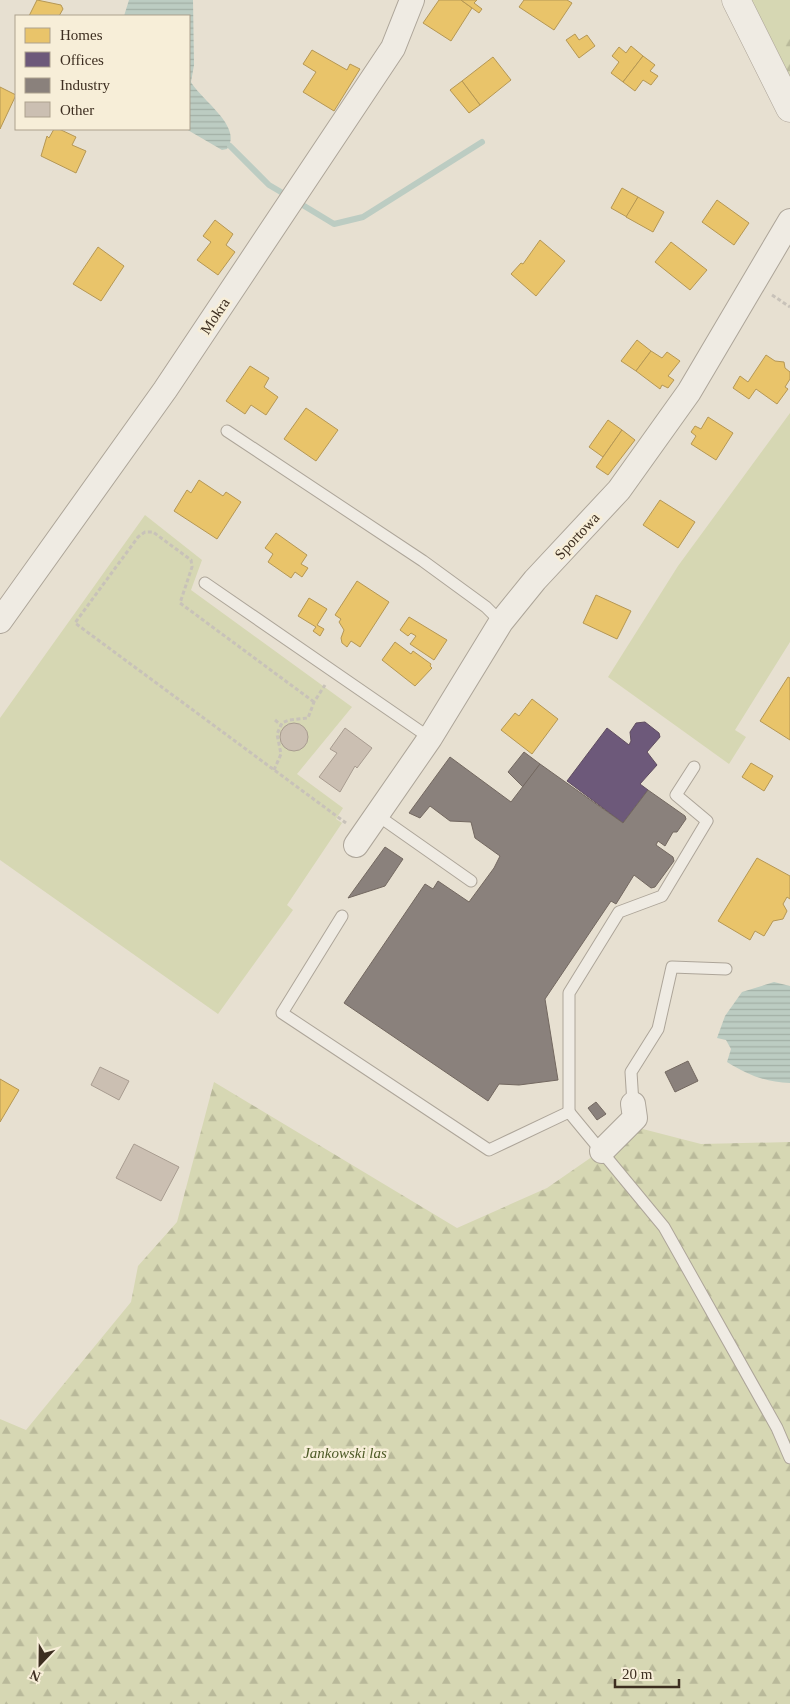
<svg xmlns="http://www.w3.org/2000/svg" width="790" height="1704" font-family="'Times New Roman',serif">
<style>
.green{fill:#d6d7b3}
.forest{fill:url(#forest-firs)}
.water{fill:url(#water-rules)}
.homes{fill:#e9c46a;stroke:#b59754}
.offices{fill:#6d597a;stroke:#5f4c5f}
.industry{fill:#8a817c;stroke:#736860}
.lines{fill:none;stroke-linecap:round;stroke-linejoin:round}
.stream{stroke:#bcccc2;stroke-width:6}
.building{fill:#cbbfb2;stroke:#a89c90}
.service-casing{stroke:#ada599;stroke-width:13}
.minor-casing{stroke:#ada599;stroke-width:26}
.tertiary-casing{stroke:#ada599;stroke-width:29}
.path{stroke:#c8c2b9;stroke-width:3;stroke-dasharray:4 2.5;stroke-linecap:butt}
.service{stroke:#efebe3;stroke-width:11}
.minor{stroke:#efebe3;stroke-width:24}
.tertiary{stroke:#efebe3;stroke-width:28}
.labels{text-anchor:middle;stroke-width:5;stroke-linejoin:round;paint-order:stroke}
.street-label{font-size:15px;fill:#3d2e20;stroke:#f7eed8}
.park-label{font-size:15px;font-style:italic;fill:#4d5a26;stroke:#f7eed8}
</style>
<defs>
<pattern id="forest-firs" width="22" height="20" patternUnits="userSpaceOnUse" patternTransform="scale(1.25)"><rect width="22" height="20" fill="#d6d7b3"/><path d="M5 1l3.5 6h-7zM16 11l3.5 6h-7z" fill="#b9b99a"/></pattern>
<pattern id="water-rules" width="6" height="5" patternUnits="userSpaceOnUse" patternTransform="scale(1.25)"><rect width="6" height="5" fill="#bcccc2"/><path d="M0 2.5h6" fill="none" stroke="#a2b0a6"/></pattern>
</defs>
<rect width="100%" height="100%" fill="#e7e0d1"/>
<!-- green -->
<g class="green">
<polygon points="744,0 790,0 790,93"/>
<polygon points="790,413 790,642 735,730 746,737 729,764 608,677 678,566"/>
<polygon points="145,515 202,560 191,590 352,707 297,774 343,808 336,819 342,823 287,905 293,910 218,1014 0,860 0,718"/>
</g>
<!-- forest -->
<g class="forest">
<polygon points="790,22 790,90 783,78 787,27"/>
<polygon points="214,1082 457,1228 547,1188 635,1127 701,1144 790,1142 790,1704 0,1704 0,1419 26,1430 131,1302 138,1266 177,1222"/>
</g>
<!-- water -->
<g class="water">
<path d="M129,0H193L194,65L191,82C200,99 244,127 227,149L222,150L186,129H189V16H124Z"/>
<path d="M774,982L790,986V1083C765,1082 748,1075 727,1062L731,1049L726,1040L717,1038L725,1016L742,992Z"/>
</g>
<!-- homes -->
<g class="homes">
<polygon points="37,0 61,5 63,9 59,16 29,16"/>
<polygon points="439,0 461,0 472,8 451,41 423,23"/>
<polygon points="461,0 477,0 474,3 482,9 479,13"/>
<polygon points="524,0 567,0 572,3 554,30 519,7"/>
<polygon points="575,34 579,40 587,35 595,46 579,58 566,40"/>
<polygon points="631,46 643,56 623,82 611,73 619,62 612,56 619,47 626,53"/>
<polygon points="312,50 347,70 350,64 360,69 334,111 303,92 316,72 303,64"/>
<polygon points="643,56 655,65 650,71 658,76 651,85 643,80 635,91 623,82"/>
<polygon points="493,57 511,80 480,105 462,81"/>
<polygon points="462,81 480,105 469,113 450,90"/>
<polygon points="0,87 16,95 0,129"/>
<polygon points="54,129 59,129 76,137 72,145 86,151 76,173 41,156 47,136 49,138"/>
<polygon points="622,188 638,197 627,217 611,208"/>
<polygon points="638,197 664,212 653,232 626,217"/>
<polygon points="717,200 749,223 734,245 702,222"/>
<polygon points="215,220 233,234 226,245 235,252 218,275 197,260 211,242 203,236"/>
<polygon points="540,240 565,261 536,296 511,274 521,263 523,264"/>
<polygon points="671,242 707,270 690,290 655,262"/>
<polygon points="98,247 124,266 101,301 73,284"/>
<polygon points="637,340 651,351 636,371 621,361"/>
<polygon points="651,351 662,358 667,352 680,361 668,376 674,380 668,388 662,385 660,389 636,371"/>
<polygon points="766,355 775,361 784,362 785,368 790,372 790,379 785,387 788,389 777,404 756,389 749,399 733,388 740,376 748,382"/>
<polygon points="250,366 269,378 264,387 278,397 266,415 251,405 245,414 226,401"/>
<polygon points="306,408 338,430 316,461 284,439"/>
<polygon points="708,417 733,433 716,460 691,444 696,436 691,432 695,426 701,429"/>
<polygon points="608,420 622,430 603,457 589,447"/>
<polygon points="622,430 635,440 608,475 596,467"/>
<polygon points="199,480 223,496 226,492 241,502 217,539 174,511 187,490 191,493"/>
<polygon points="660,500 695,522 678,548 643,525"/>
<polygon points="276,533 307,555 301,564 308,568 302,577 295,572 291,578 268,562 273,554 265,548"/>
<polygon points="357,581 389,602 360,647 351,641 347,647 342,643 341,638 344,630 339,622 341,619 335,615"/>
<polygon points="596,595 631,611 617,639 583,623"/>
<polygon points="309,598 327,609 317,625 324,629 320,636 313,631 316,627 298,616"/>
<polygon points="409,617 447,640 434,660 410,644 416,636 411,633 408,636 400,630"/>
<polygon points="395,642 411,654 413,651 431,664 430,666 432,668 415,686 382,660"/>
<polygon points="788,677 790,678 790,740 760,721"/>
<polygon points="532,699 558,719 532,754 501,730 515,713 519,716"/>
<polygon points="751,763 773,776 764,791 742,777"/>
<polygon points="757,858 790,876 790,899 787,897 783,904 787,911 783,919 773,921 764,936 755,931 750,940 718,921"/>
<polygon points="0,1079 19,1090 0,1122"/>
</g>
<!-- offices -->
<polygon class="offices" points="645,722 659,733 660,737 647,752 657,765 640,784 648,790 623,823 567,781 607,728 629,745 631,741 630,732 636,723"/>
<!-- industry -->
<g class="industry">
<polygon points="524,752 540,764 523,787 508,772"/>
<polygon points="450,757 511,802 540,764 623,823 648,790 685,816 686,819 677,832 673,832 665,846 658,841 656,845 673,857 674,861 655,887 651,888 634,875 616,904 611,901 545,999 558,1080 519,1085 499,1084 488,1101 344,1003 425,884 433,889 438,881 469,902 494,868 500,856 475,838 471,822 450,821 430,806 420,818 409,813"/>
<polygon points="385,847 403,859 385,886 348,898"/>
<polygon points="688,1061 698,1081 675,1092 665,1072"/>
<polygon points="596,1102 606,1114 597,1120 588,1108"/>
</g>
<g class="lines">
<!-- stream -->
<g class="stream">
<polyline points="230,146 269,185 286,195"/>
<polyline points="301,204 334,224 363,217 482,142"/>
</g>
</g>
<!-- building -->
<g class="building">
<circle cx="294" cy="737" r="14"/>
<polygon points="345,728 372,748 357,768 355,766 340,792 319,777 337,753 330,749"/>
<polygon points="100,1067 129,1081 119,1100 91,1085"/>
<polygon points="134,1144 179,1167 161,1201 116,1178"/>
</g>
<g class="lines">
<!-- service casing -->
<g class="service-casing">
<g id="service">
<polyline points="227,431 423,561 486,607 501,622"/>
<polyline points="205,583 430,738"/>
<polyline points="377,815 471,881"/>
<polyline points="342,916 282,1013 489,1150 569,1112 664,1227 777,1428 790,1458"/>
<polyline points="633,1104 631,1072 658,1029 672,967 726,969"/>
<polyline points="569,1112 569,993 619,912 662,896 707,821 676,795 694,767"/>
</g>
</g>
<!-- minor casing -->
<g class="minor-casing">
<g id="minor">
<polyline points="0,621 165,390 393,48 412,0"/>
<polyline points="356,845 430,738 501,622 535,580 619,490 689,392 790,221"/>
<polyline points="602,1151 635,1118 633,1104"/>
</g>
</g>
<!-- tertiary casing -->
<g class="tertiary-casing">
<polyline id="tertiary" points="736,0 790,108"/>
</g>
<!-- path -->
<g class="path">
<polyline points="772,295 790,307"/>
<polyline points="314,702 180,603 192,567 191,560 153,532 145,532 138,537 75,623 346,823"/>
<polyline points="275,720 281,725"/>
<polyline points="274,770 281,754 277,734 282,723 289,720 308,718 314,702 325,685"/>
</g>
<!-- service -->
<use href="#service" class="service"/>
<!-- minor -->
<use href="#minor" class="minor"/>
<!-- tertiary -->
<use href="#tertiary" class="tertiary"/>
</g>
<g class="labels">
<!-- street labels -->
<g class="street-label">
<text transform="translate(215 316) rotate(-56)" y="5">Mokra</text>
<text transform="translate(577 536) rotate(-47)" y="5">Sportowa</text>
</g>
<!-- park labels -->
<g class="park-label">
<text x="345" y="1458">Jankowski las</text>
</g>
</g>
<!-- legend -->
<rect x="15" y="15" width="175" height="115" fill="#f7eed8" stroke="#ada18e"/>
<rect x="25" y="28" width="25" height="15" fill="#e9c46a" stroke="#ada18e"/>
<text x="60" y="40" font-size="15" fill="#3d2e20">Homes</text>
<rect x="25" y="52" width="25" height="15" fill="#6d597a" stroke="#ada18e"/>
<text x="60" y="65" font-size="15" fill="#3d2e20">Offices</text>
<rect x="25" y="78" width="25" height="15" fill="#8a817c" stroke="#ada18e"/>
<text x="60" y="90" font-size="15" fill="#3d2e20">Industry</text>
<rect x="25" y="102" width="25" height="15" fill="#cbbfb2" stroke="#ada18e"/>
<text x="60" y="115" font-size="15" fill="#3d2e20">Other</text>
<!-- north arrow -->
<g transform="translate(40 1664) rotate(202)" stroke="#f7eed8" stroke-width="4" paint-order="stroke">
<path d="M0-4L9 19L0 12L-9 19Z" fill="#3d2e20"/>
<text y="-8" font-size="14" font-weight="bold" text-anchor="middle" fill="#3d2e20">N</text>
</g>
<!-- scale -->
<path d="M615 1679v8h64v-8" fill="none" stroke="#3d2e20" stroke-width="2.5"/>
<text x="622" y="1679" font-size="15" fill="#3d2e20" stroke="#f7eed8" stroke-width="4" paint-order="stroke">20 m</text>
</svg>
